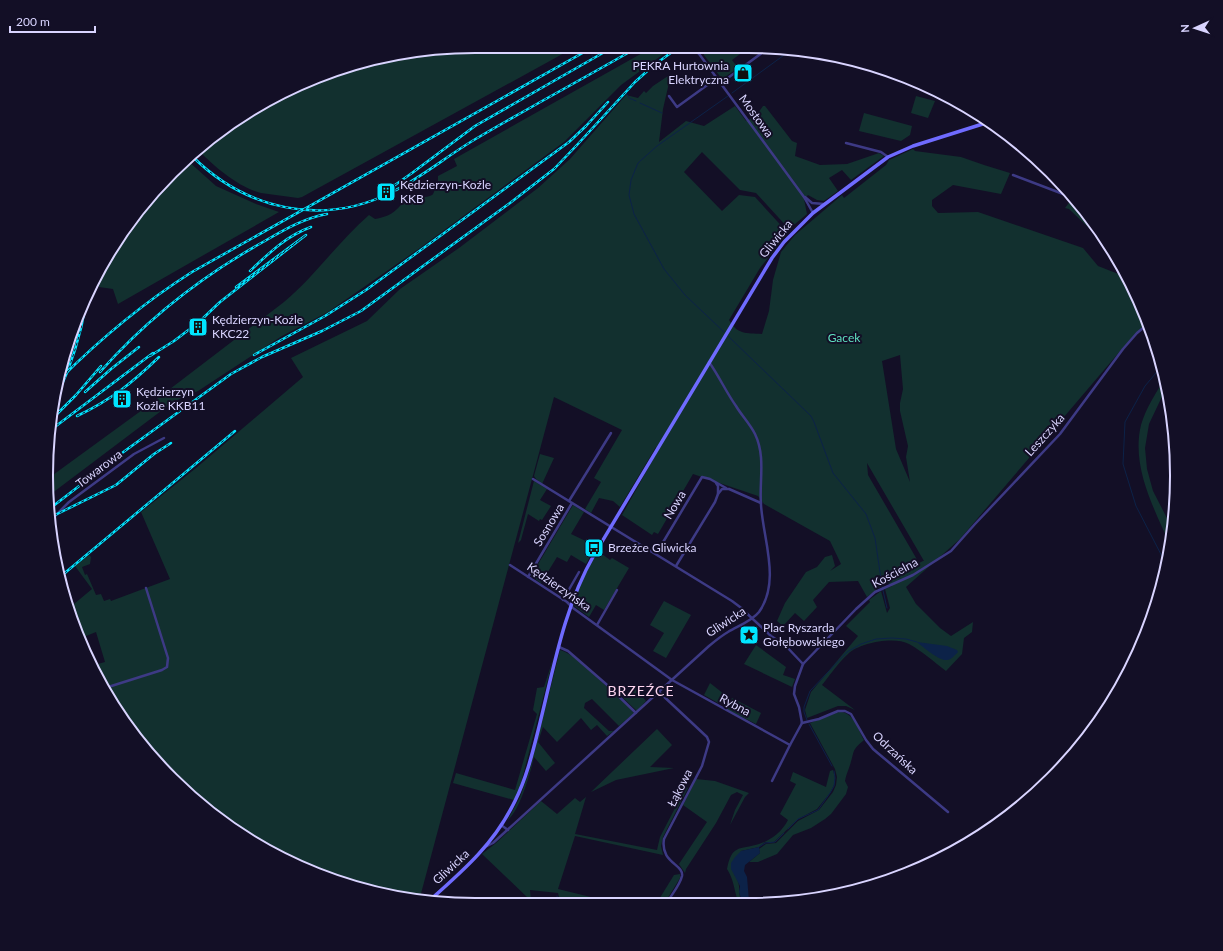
<svg xmlns="http://www.w3.org/2000/svg" width="1223" height="951" font-family="Lato,sans-serif">
<style>
.green{fill:#12302f;fill-rule:evenodd}
.water{fill:#0c2248}
.lines{fill:none;stroke-linecap:round;stroke-linejoin:round}
.stream{stroke:#0c2248;stroke-width:1}
.street{stroke:#3d3a85;stroke-width:2.5}
.secondary{stroke:#6f6bff;stroke-width:3.5}
.rail-casing{stroke:#00e5ff;stroke-width:2.5}
.rail{stroke:#130f26;stroke-width:1;stroke-dasharray:3;stroke-linecap:butt}
.labels{text-anchor:middle;stroke-width:4;stroke-linejoin:round;paint-order:stroke}
.poi-label{font-size:12px;fill:#d9d4ff;stroke:#130f26;text-anchor:start}
.street-label{font-size:12px;fill:#d9d4ff;stroke:#130f26}
.park-label{font-size:12px;fill:#5fe0c0;stroke:#130f26}
.quarter-label{font-size:14px;letter-spacing:1px;fill:#ffd6f0;stroke:#130f26}
.rim{fill:none;stroke:#d9d4ff;stroke-width:2}
</style>
<rect width="100%" height="100%" fill="#130f26"/>
<!-- green -->
<g class="green">
<path d="M475,46H577L302,197L298,198C286,196 273,195 261,193C238,187 215,167 199,151L261,104L364,61Z"/>
<path d="M653,47H673L621,85L564,142L420,248L328,312L282,336L198,391L173,402L47,497L46,480L149,405L284,302C315,276 338,242 369,215L375,219C392,216 396,211 407,198C412,198 431,198 433,194C436,189 434,187 438,182V176L457,166L454,159Z"/>
<polygon points="713,47 741,47 744,51 732,60 738,68 722,79 704,55 704,53"/>
<path d="M671,74L663,109L659,142L686,121L704,126L735,106L746,121L756,116L763,106H765L792,141L797,143L795,156L820,165L847,164L879,153L884,156L851,180L842,170L829,178L838,191L824,201L817,200L808,195L804,199L807,214L789,229L756,193L740,190L702,152L684,172L722,211L739,195L755,197L788,233L760,268L729,320C738,335 746,333 762,334L769,311L773,280L781,252L795,235L842,195L844,198L886,165L889,160L913,149L915,151L961,157L984,165L1010,173L1001,194L953,185L932,200V206L938,213L978,212L1083,248L1098,266L1126,277L1144,311L1148,323L1127,343L960,539L906,587L916,604L940,628L951,636L973,622L972,632L964,638L962,654L946,671C934,662 922,651 909,644C894,636 859,643 848,654C838,663 830,675 822,685L855,710L846,706H838L807,718L805,710L811,692L858,636L846,626L870,602L869,600L881,591L887,613L890,608L885,589L892,586L889,584L888,582L879,575L880,587L867,597L858,581L829,582L813,600L817,607L804,621L795,613L783,626L777,621L785,603L806,572L817,567L825,557L832,555L835,566L830,571L841,564L830,541L764,504L758,496L693,474L658,534L654,532L652,535L622,515L656,454V447L620,507L613,501L599,498L591,513L585,509L601,482L594,478L622,430L554,397L419,901L311,872L237,833L172,779L118,714L94,665L105,662L96,632L81,638L69,613L68,609L92,589L75,566L89,555L91,557L90,564L82,567L85,575L87,574L96,595L101,594L104,601L110,599L111,601L170,579L141,512L196,468L303,377L291,358L367,321L400,289L459,248L538,188L570,159L626,95L638,98L644,91L646,93L653,86ZM900,355L903,389L900,403V411L908,446L906,457L910,482L896,449L882,361ZM867,463L924,561H923L919,563L868,475Z"/>
<polygon points="916,96 935,101 928,118 911,113"/>
<polygon points="864,113 912,126 910,135 901,141 859,131"/>
<polygon points="187,160 216,186 256,204 279,212 118,304 113,289 99,287 97,277 103,261 172,172"/>
<path d="M1075,198L1082,207L1079,211C1093,221 1103,233 1111,249L1069,209L1065,208L1072,199Z"/>
<path d="M1165,378L1167,386L1149,424L1145,448L1147,469L1153,491L1172,528L1170,545C1154,508 1131,467 1141,425C1146,408 1156,393 1165,378Z"/>
<polygon points="540,454 554,458 542,484 536,479 534,476"/>
<polygon points="534,481 547,489 540,500 551,506 542,520 540,519 539,521 528,514 521,540 518,543"/>
<polygon points="573,505 584,512 571,534 596,546 586,564 571,555 567,562 557,557 541,583 531,576"/>
<path d="M598,551L610,560L612,558L629,568L604,610L596,605L589,617L573,605C578,586 588,568 598,551Z"/>
<polygon points="664,601 691,615 666,658 653,651 664,633 650,625"/>
<polygon points="756,645 786,667 783,675 795,679 792,687 744,664"/>
<path d="M560,650C573,654 583,665 593,674C607,687 621,699 634,713L619,726L592,699L585,703L584,708L609,731H614L607,736L597,725L591,730L581,718L557,742L543,727L538,742L555,763L546,771L534,757C530,774 520,810 507,821L520,797L530,769Z"/>
<polygon points="554,656 521,783 514,800 453,783 456,773 515,790 537,714 533,710 537,688 544,687"/>
<polygon points="710,683 724,694 718,703 704,695"/>
<polygon points="634,687 646,701 637,711 623,698"/>
<polygon points="732,698 761,713 756,724 726,709"/>
<path d="M839,712C853,711 858,729 864,740C851,751 855,750 850,765C848,771 846,775 845,781L848,787L846,794L831,814L825,819L811,828L793,835L777,854L758,862H749L760,853L759,849L766,844L776,843L798,821L819,810L833,792L836,785L837,777L835,769L810,723Z"/>
<polygon points="657,729 672,745 650,767 674,768 616,780 591,792"/>
<path d="M833,770L835,778L834,785L830,793L817,809L798,819L774,842H765L759,847L741,851L734,874C743,887 736,890 742,901H738C734,890 734,880 727,869C732,844 739,850 759,844C771,840 782,832 788,820L780,814L796,784L790,781L793,772L826,787L830,771Z"/>
<polygon points="696,779 715,781 749,793 745,797 730,825 735,810 743,795 737,792 731,795 716,823 686,869 685,873 679,864 707,822 683,805"/>
<polygon points="686,787 688,788 663,837 661,846 663,855 575,836 558,889 607,901 560,901 558,893 530,890 531,901 528,901 528,898 482,854 496,843 541,801 557,814 575,798 580,802 586,797 575,834 657,850 660,837"/>
<polygon points="680,874 680,878 666,901 658,901 674,875"/>
</g>
<!-- water -->
<g class="water">
<path d="M917,642L947,646L957,650L958,652C955,655 951,660 947,660C939,661 923,647 917,642Z"/>
<polygon points="759,847 760,853 745,865 744,871 747,877 749,901 742,901 739,892 740,886 731,869 731,863 735,857 741,851"/>
</g>
<g class="lines">
<!-- stream -->
<g class="stream">
<polyline points="592,55 593,57"/>
<polyline points="626,93 629,98 636,101"/>
<polyline points="732,93 791,50"/>
<polyline points="640,103 662,113"/>
<polyline points="724,332 685,295 664,269 634,214 629,195 631,180 638,163 657,146 728,96"/>
<polyline points="728,336 811,416 814,422 833,473 866,514 875,538 882,586 887,608"/>
<polyline points="1161,367 1145,386 1125,422 1123,464 1136,506 1167,566"/>
<polyline points="807,720 804,712 804,707 810,691 847,652 861,644 876,639 892,638 906,639 917,642"/>
<polyline points="809,724 832,766"/>
<polyline points="788,829 798,819 818,810 830,793 834,786 835,778 834,771"/>
<polyline points="759,847 765,843 775,842 784,833"/>
<polyline points="557,896 558,901"/>
</g>
<!-- street -->
<g class="street">
<polyline points="694,47 804,197 813,213"/>
<polyline points="698,53 708,47"/>
<polyline points="721,83 770,47"/>
<polyline points="669,96 677,107 717,78"/>
<polyline points="846,143 881,152 888,157"/>
<polyline points="1013,175 1071,197 1074,196"/>
<polyline points="805,197 812,203 824,204"/>
<polyline points="533,479 732,601 740,607 771,636 785,645 803,664"/>
<polyline points="716,483 718,486 718,494"/>
<polyline points="569,501 611,433"/>
<polyline points="49,522 69,502 134,454 164,438"/>
<polyline points="656,554 702,477 710,479 726,488"/>
<polyline points="510,565 567,602 573,608 672,680 790,745 802,723"/>
<polyline points="676,566 715,502 718,494 722,489 729,489 761,503"/>
<polyline points="528,577 572,503"/>
<polyline points="563,600 579,572"/>
<polyline points="597,625 617,590"/>
<polyline points="559,647 568,651 606,684 636,713"/>
<polyline points="105,688 162,670 167,667 168,658 146,588"/>
<path d="M659,692L707,737L709,742L702,766L664,839C660,863 684,864 682,876C680,885 672,894 668,901"/>
<polyline points="802,723 799,707 794,694 795,686 803,664 856,609 875,592 913,575 951,551 975,524 1060,434 1123,349 1137,333 1148,324"/>
<polyline points="802,723 819,719 838,711 845,711 851,714 866,740 873,749 948,812"/>
<polyline points="772,781 790,745"/>
<polyline points="501,825 508,830"/>
<path d="M487,846L493,843L709,646C715,641 721,636 728,632C738,626 752,621 759,612C781,581 763,539 761,505C759,481 766,457 755,434C750,424 742,416 736,406C726,392 719,376 709,362"/>
</g>
<!-- secondary -->
<path class="secondary" d="M429,901C464,870 494,844 515,801C526,779 532,755 538,731C553,672 563,609 594,555L772,258L784,242L813,213L888,157L913,146L989,122"/>
<!-- rail casing -->
<g class="rail-casing">
<g id="rail">
<path d="M192,156C246,210 323,227 392,192C423,177 449,154 479,137C532,106 586,77 640,46"/>
<polyline points="395,185 412,173 475,126 615,46"/>
<path d="M250,271C269,253 286,236 311,227"/>
<polyline points="254,355 325,316 366,290 569,142 586,126 608,102"/>
<polyline points="150,356 174,341 199,322 220,302 306,235 236,287"/>
<path d="M100,372C147,319 202,276 263,242C284,230 304,218 327,214"/>
<path d="M59,380C100,339 143,303 192,272L595,46"/>
<polyline points="85,392 111,369 139,347"/>
<path d="M57,396C71,366 81,335 86,303"/>
<path d="M77,416C111,400 132,383 159,357"/>
<polyline points="54,417 76,395 101,366"/>
<polyline points="52,429 153,353"/>
<polyline points="48,510 122,453 231,374 262,357 322,331 361,311 510,203 554,169 577,145 635,82 654,65 679,47"/>
<polyline points="49,518 116,485 154,454 171,443"/>
<polyline points="60,577 235,431"/>
</g>
</g>
<!-- rail -->
<use href="#rail" class="rail"/>
</g>
<!-- icons -->
<defs>
<g id="shop-square" transform="scale(1)"><rect x="-9" y="-9" width="18" height="18" rx="4" fill="#00e5ff" stroke="#130f26"/><path d="M-5-2.5h2.3a2.7 3.5 0 0 1 5.4 0H5L5.5 6h-11ZM-1.5-2.5h3a1.5 2.3 0 0 0-3 0Z" fill="#111"/></g>
<g id="building-square" transform="scale(1)"><rect x="-9" y="-9" width="18" height="18" rx="4" fill="#00e5ff" stroke="#130f26"/><path d="M-4-6H4V6H1V3H-1V6H-4ZM-2.5-4.3h1.7v1.8h-1.7ZM.8-4.3h1.7v1.8H.8ZM-2.5-1h1.7V.8h-1.7ZM.8-1h1.7V.8H.8Z" fill="#111"/></g>
<g id="bus-square" transform="scale(1)"><rect x="-9" y="-9" width="18" height="18" rx="4" fill="#00e5ff" stroke="#130f26"/><path d="M-5-6H5V4H4V6H2V4H-2V6H-4V4H-5ZM-3.5-4V0h7V-4ZM-3.5 1.2v1.5H-2V1.2ZM2 1.2v1.5H3.5V1.2Z" fill="#111"/></g>
<g id="sight-square" transform="scale(1)"><rect x="-9" y="-9" width="18" height="18" rx="4" fill="#00e5ff" stroke="#130f26"/><path d="M0-6L1.8-2.2L6-1.7L2.9 1.2L3.7 5.4L0 3.3L-3.7 5.4L-2.9 1.2L-6-1.7L-1.8-2.2Z" fill="#111"/></g>
</defs>
<g fill-rule="evenodd">
<use href="#shop-square" x="743" y="73"/>
<use href="#building-square" x="386" y="192"/>
<use href="#building-square" x="198" y="327"/>
<use href="#building-square" x="122" y="399"/>
<use href="#bus-square" x="594" y="548"/>
<use href="#sight-square" x="749" y="635"/>
</g>
<g class="labels">
<!-- poi labels -->
<g class="poi-label">
<text x="729" y="70" text-anchor="end">PEKRA Hurtownia<tspan x="729" dy="14">Elektryczna</tspan></text>
<text x="400" y="189">Kędzierzyn-Koźle<tspan x="400" dy="14">KKB</tspan></text>
<text x="212" y="324">Kędzierzyn-Koźle<tspan x="212" dy="14">KKC22</tspan></text>
<text x="136" y="396">Kędzierzyn<tspan x="136" dy="14">Koźle KKB11</tspan></text>
<text x="608" y="552">Brzeźce Gliwicka</text>
<text x="763" y="632">Plac Ryszarda<tspan x="763" dy="14">Gołębowskiego</tspan></text>
</g>
<!-- street labels -->
<g class="street-label">
<text transform="translate(756 116) rotate(54)" y="4">Mostowa</text>
<text transform="translate(776 239) rotate(-51)" y="4">Gliwicka</text>
<text transform="translate(1045 435) rotate(-48)" y="4">Leszczyka</text>
<text transform="translate(99 469) rotate(-37)" y="4">Towarowa</text>
<text transform="translate(675 505) rotate(-59)" y="4">Nowa</text>
<text transform="translate(549 525) rotate(-59)" y="4">Sosnowa</text>
<text transform="translate(895 573) rotate(-28)" y="4">Kościelna</text>
<text transform="translate(559 587) rotate(35)" y="4">Kędzierzyńska</text>
<text transform="translate(726 622) rotate(-33)" y="4">Gliwicka</text>
<text transform="translate(735 705) rotate(28)" y="4">Rybna</text>
<text transform="translate(895 753) rotate(43)" y="4">Odrzańska</text>
<text transform="translate(680 788) rotate(-63)" y="4">Łąkowa</text>
<text transform="translate(451 867) rotate(-43)" y="4">Gliwicka</text>
</g>
<!-- park labels -->
<g class="park-label">
<text x="844" y="342">Gacek</text>
</g>
<!-- quarter labels -->
<g class="quarter-label">
<text x="641" y="696">BRZEŹCE</text>
</g>
</g>
<!-- crop -->
<path d="M0 0H1223V951H0ZM475 53H748A422 422 0 0 1 1170 475V476A422 422 0 0 1 748 898H475A422 422 0 0 1 53 476V475A422 422 0 0 1 475 53Z" fill="#130f26" fill-rule="evenodd"/>
<path class="rim" d="M475 53H748A422 422 0 0 1 1170 475V476A422 422 0 0 1 748 898H475A422 422 0 0 1 53 476V475A422 422 0 0 1 475 53Z"/>
<!-- north arrow -->
<g transform="translate(1195 28) rotate(267)" stroke="#130f26" stroke-width="3" paint-order="stroke">
<path d="M0-3L7 15L0 10L-7 15Z" fill="#d9d4ff"/>
<text y="-6" font-size="11" font-weight="bold" text-anchor="middle" fill="#d9d4ff">N</text>
</g>
<!-- scale -->
<path d="M10 26v6h85v-6" fill="none" stroke="#d9d4ff" stroke-width="2"/>
<text x="16" y="26" font-size="12" fill="#d9d4ff" stroke="#130f26" stroke-width="3" paint-order="stroke">200 m</text>
</svg>
